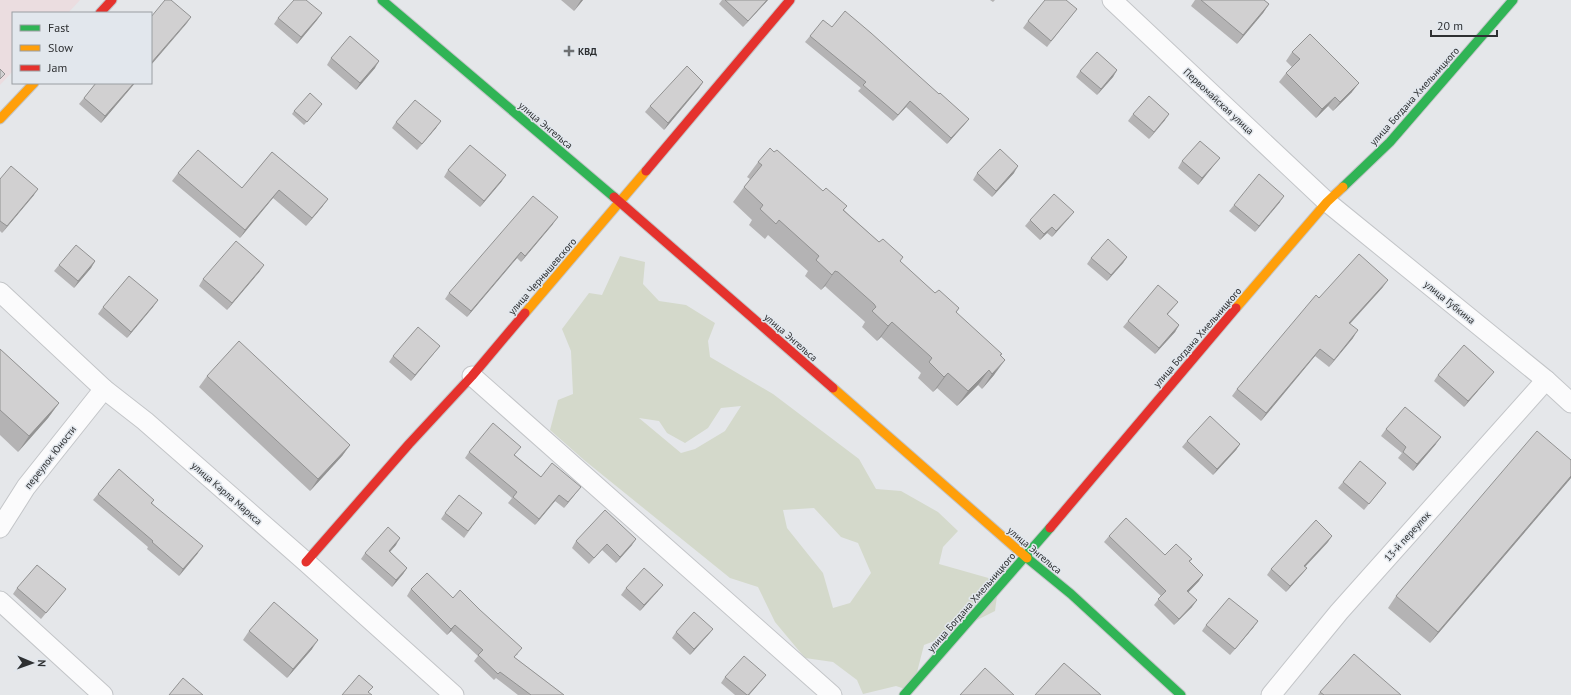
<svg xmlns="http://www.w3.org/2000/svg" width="1571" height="695" font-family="'PT Sans',sans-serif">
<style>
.commercial{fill:#ebdde0}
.green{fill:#d4d9cb;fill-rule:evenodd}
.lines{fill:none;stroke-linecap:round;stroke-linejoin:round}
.street-casing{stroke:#c3c5c8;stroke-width:21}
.fast-casing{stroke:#c3c5c8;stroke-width:11}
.slow-casing{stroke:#c3c5c8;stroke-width:11}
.jam-casing{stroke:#c3c5c8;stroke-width:11}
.street{stroke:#fbfbfc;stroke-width:19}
.fast{stroke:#30b455;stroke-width:9}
.slow{stroke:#ff9f0a;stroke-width:9}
.jam{stroke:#e5322d;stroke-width:9}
.wall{fill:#b4b3b4}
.shaded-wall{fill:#929292}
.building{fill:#d1d0d1;stroke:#929292}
.poi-dot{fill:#6e7072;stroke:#e2e7ed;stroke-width:1.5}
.labels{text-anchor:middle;stroke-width:3;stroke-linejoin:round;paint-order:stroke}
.poi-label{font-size:10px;font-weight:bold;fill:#2e3032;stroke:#e2e7ed;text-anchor:start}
.street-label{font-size:10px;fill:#2e3032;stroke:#e2e7ed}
</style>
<rect width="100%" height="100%" fill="#e5e7ea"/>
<!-- commercial -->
<polygon class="commercial" points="0,0 80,0 68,13 13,13 13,71 0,85"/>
<!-- green -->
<path class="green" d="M620,256L645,262L643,284L659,301L686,305L715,323L708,341L710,357L773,394L859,459L876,489L901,491L938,512L958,531L943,547L939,564L999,581L995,611L937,640L924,645L915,680L905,689L896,686L863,694L857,680L833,662L805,658L775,622L758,587L730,578L584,460L550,430L558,400L573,394L571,351L562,329L589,293L602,295ZM741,406L725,431L695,449L681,453L639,418L659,421L667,433L685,443L708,428L721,408ZM814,508L841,537L858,543L871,573L850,603L833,608L823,573L787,528L783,510Z"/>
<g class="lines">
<!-- street casing -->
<g class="street-casing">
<g id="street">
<polyline points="1112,0 1327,202 1546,380 1571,403"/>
<polyline points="0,292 104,389 145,421 306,562 454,695"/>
<polyline points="472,376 832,695"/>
<polyline points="0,528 26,487 104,389"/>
<polyline points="0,601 103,695"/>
<polyline points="1271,695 1339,612 1546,380"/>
</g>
</g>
<!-- fast casing -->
<g class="fast-casing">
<g id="fast">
<polyline points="382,0 614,197"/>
<polyline points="1343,187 1390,142 1513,0"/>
<polyline points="1027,558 1071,594 1181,695"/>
<polyline points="904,695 1050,528"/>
</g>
</g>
<!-- slow casing -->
<g class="slow-casing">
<g id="slow">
<polyline points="0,119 34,83"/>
<polyline points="1236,308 1327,202 1343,187"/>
<polyline points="525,313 646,171"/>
<polyline points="833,388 1027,558"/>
</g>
</g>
<!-- jam casing -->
<g class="jam-casing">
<g id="jam">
<polyline points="100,13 112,0"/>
<polyline points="646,171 790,0"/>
<polyline points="614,197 833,388"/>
<polyline points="1050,528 1236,308"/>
<polyline points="306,562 409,444 472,376 525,313"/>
</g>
</g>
<!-- street -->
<use href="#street" class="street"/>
<!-- fast -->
<use href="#fast" class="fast"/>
<!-- slow -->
<use href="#slow" class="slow"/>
<!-- jam -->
<use href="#jam" class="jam"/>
</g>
<!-- wall -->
<g class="wall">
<polygon points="561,0 583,0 574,11"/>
<polygon points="722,0 768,0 743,27 719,4"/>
<polygon points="990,0 995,0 993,2"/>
<polygon points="1195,0 1264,0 1269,4 1263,13 1237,44 1191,6"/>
<polygon points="1077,9 1047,47 1023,28 1028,21"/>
<polygon points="322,13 317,20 297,44 274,24 278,18"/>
<polygon points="832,27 939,94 969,119 964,125 947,144 906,107 893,121 858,91 861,88 805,42 810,36"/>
<polygon points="1292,52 1352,92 1333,111 1328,106 1316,118 1279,82 1286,73 1292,67 1286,61"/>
<polygon points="331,58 375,68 356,90 327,65"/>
<polygon points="1117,70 1113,77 1097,95 1076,77 1080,71"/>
<polygon points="703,82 699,88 664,130 645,112 650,106"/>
<polygon points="96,83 135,83 101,123 79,104"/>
<polygon points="320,107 304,125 292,114 294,111"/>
<polygon points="1133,114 1165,120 1149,139 1128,121"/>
<polygon points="396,122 436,128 417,150 392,128"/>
<polygon points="272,152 328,199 322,207 306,226 273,198 240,238 172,181 178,173 242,188"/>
<polygon points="1220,158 1215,164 1198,185 1178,168 1182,161"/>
<polygon points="758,162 823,191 847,206 844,210 935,293 959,308 956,313 1000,355 994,375 982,389 978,385 957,406 937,388 933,392 918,378 921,373 919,371 881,337 877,341 862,327 865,322 863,320 827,288 825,286 821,290 805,276 808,271 768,235 765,239 749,225 752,220 733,202 744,187 750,179 747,177"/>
<polygon points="448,170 502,181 480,207 444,177"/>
<polygon points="977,173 1014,173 992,197 973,180"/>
<polygon points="0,179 34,195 2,233 0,231"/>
<polygon points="1280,202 1255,232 1229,211 1234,205"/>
<polygon points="1069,218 1052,237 1047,233 1040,240 1025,226 1030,220"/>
<polygon points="553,224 521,262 517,258 467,317 445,299 449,293"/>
<polygon points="1127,257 1123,263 1107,281 1087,264 1091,258"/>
<polygon points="95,261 91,268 74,288 54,271 59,265"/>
<polygon points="260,271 227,310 199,286 203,279"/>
<polygon points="1383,287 1350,324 1353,338 1329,367 1315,356 1261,421 1232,396 1237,389 1319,298"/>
<polygon points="158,300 153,307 127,338 98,314 103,307"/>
<polygon points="1173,308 1167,315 1179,325 1175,332 1155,354 1123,327 1128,321"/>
<polygon points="440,346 435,352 411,381 389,362 393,356"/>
<polygon points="0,349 59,403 48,418 18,452 0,435"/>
<polygon points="1438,375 1489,378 1464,407 1434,381"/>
<polygon points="207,376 350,445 342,456 310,491 199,387"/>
<polygon points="1386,429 1436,444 1413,471 1398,458 1402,453 1381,436"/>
<polygon points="1187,441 1240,444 1236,450 1213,475 1182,447"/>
<polygon points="469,452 515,455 541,477 581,487 564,508 555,501 535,525 508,503 512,498 465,458"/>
<polygon points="1571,478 1430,643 1388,608 1396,596"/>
<polygon points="1343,482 1381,489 1364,510 1338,488"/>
<polygon points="98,494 154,500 152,503 198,553 179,576 147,549 148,547 93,500"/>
<polygon points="445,513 482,513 464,538 441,519"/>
<polygon points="1109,536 1165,555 1192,559 1189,562 1199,581 1188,592 1192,607 1174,625 1154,605 1161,596 1104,542"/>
<polygon points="576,541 632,545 616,563 602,550 589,564 572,548"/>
<polygon points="1328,542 1305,567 1307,568 1302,574 1286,592 1267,575 1271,569"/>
<polygon points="396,545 390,552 407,568 403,574 392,587 361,559 365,553"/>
<polygon points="17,588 61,595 41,619 13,594"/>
<polygon points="626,588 658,591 640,611 621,595"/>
<polygon points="411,589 453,598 518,654 514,657 564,695 518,695 496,678 494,680 474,661 478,656 451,631 447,635 407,596"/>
<polygon points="1258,621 1253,628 1230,655 1202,631 1206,625"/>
<polygon points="713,629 708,635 690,655 672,638 676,632"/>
<polygon points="249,631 312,649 287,678 243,640"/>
<polygon points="766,675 761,681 749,695 735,695 721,683 725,677"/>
<polygon points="1320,692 1401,695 1318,695"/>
</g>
<!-- shaded-wall -->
<g class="shaded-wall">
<polygon points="581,0 583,0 574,11"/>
<polygon points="767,0 768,0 743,27 748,21"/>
<polygon points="1269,4 1263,13 1237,44 1243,35"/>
<polygon points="322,13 317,20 297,44 301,37"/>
<polygon points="191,17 187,23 151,65 151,63"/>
<polygon points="379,61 375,68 356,90 360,83"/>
<polygon points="1117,70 1113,77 1097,95 1101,89"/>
<polygon points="703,82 699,88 664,130 668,123"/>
<polygon points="134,83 135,83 101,123 105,116"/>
<polygon points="1359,83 1352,92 1333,111 1340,102"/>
<polygon points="1335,97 1328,106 1316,118 1322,109"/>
<polygon points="910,101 906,107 893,121 898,115"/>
<polygon points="1169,114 1165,120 1149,139 1154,132"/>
<polygon points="969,119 964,125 947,144 951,138"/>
<polygon points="441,121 436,128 417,150 422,144"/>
<polygon points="1220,158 1215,164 1198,185 1202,178"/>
<polygon points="1018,166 1014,173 992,197 996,191"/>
<polygon points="506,175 502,181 480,207 484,201"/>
<polygon points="38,189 34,195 2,233 7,226"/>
<polygon points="279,190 273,198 240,238 245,230"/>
<polygon points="1284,196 1280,202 1255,232 1259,226"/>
<polygon points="328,199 322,207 306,226 312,218"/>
<polygon points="1074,212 1069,218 1052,237 1056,231"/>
<polygon points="558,217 553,224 521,262 525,256"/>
<polygon points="1052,227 1047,233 1040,240 1044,234"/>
<polygon points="521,252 517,258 467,317 471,311"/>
<polygon points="1127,257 1123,263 1107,281 1111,275"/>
<polygon points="95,261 91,268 74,288 78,281"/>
<polygon points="264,265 260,271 227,310 232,303"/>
<polygon points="835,271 825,286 821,290 832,275"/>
<polygon points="1388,280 1383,287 1344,330 1349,323"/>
<polygon points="158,300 153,307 127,338 131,332"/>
<polygon points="1178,302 1173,308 1162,321 1167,314"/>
<polygon points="892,322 881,337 877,341 888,326"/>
<polygon points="1179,325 1175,332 1155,354 1159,348"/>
<polygon points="1358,330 1353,338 1329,367 1334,360"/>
<polygon points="440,346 435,352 411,381 415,375"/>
<polygon points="1320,349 1315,356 1261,421 1266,413"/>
<polygon points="1005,360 994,375 982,389 992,374"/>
<polygon points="989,370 978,385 957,406 968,391"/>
<polygon points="1494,372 1489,378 1464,407 1468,401"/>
<polygon points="948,373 937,388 933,392 944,377"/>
<polygon points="59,403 48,418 18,452 29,436"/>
<polygon points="1441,437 1436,444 1413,471 1417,464"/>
<polygon points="1240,444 1236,450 1213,475 1217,469"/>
<polygon points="350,445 342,456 310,491 318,479"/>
<polygon points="1571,476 1571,478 1430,643 1438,632"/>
<polygon points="581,487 576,493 564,508 568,502"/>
<polygon points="559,495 555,501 535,525 539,519"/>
<polygon points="1332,536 1328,542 1300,572 1304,566"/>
<polygon points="400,538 396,545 385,557 389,551"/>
<polygon points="636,539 632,545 616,563 620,557"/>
<polygon points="203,546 198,553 179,576 183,569"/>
<polygon points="407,568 403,574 392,587 396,580"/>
<polygon points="1307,568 1302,574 1286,592 1290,586"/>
<polygon points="1203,575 1199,581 1183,598 1187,591"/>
<polygon points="663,585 658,591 640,611 644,605"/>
<polygon points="1197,600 1192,607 1174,625 1179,619"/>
<polygon points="1258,621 1253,628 1230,655 1235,649"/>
<polygon points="455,625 451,631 447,635 451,629"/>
<polygon points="713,629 708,635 690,655 694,649"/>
<polygon points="318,640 312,649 287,678 293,669"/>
<polygon points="766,675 761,681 749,695 748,695"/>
</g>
<!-- building -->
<g class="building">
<polygon points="165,0 171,0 191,17 151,63 151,17"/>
<polygon points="294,0 306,0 322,13 301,37 278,18"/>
<polygon points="725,0 767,0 748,21"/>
<polygon points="1045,0 1066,0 1077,9 1051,41 1028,21"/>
<polygon points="1201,0 1264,0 1269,4 1243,35"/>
<polygon points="845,11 871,33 939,94 940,93 969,119 951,138 910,101 898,115 863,85 866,82 810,36 823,20 832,27"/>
<polygon points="1310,34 1359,83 1340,102 1335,97 1322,109 1286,73 1300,59 1292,52"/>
<polygon points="350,36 379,61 360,83 331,58"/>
<polygon points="1097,52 1117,70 1101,89 1080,71"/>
<polygon points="687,66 703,82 668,123 650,106"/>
<polygon points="0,69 5,74 0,79"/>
<polygon points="96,83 134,83 105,116 84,98"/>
<polygon points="310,93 322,104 307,122 294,111"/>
<polygon points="1149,96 1169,114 1154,132 1133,114"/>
<polygon points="415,100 441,121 422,144 396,122"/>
<polygon points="1200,141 1220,158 1202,178 1182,161"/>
<polygon points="470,145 506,175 484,201 448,170"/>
<polygon points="770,148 774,152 777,150 823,191 826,188 847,206 843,210 879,242 883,239 903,257 900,261 935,293 939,290 959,308 956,312 1002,354 1000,355 1005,360 992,374 989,370 968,391 948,373 944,377 929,362 932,358 930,356 892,322 888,326 872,311 876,307 874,304 838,272 835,271 832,275 816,260 819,256 779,220 776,224 760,209 763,205 744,187 762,165 758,162"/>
<polygon points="1000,149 1018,166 996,191 977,173"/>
<polygon points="198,150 242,188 272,152 328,199 312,218 279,190 245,230 178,173"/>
<polygon points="11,166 38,189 7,226 0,221 0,179"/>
<polygon points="1259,174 1284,196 1259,226 1234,205"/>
<polygon points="1054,194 1074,212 1056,231 1052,227 1044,234 1030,220"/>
<polygon points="533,196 558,217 525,256 521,252 471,311 449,293"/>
<polygon points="1108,239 1127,257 1111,275 1091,258"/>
<polygon points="236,241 264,265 232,303 203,279"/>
<polygon points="76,245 95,261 78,281 59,265"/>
<polygon points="1359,254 1388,280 1349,323 1358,330 1334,360 1320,349 1266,413 1237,389 1316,295 1319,298"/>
<polygon points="129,276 158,300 131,332 103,307"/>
<polygon points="1158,285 1178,302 1167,314 1179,325 1159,348 1128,321"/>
<polygon points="418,327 440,346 415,375 393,356"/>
<polygon points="239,341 350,445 318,479 207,376"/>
<polygon points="1464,345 1494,372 1468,401 1438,375"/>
<polygon points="0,349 59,403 29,436 0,410"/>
<polygon points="1405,407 1441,437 1417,464 1403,452 1406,447 1386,429"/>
<polygon points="1210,416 1240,444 1217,469 1187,441"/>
<polygon points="493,423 521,447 514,455 541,477 552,463 581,487 568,502 559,495 539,519 513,497 517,492 469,452"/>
<polygon points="1537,431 1571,460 1571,476 1438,632 1396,596"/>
<polygon points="1360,461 1386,483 1369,504 1343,482"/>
<polygon points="119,469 154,500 151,503 203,546 183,569 152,542 153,541 98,494"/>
<polygon points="459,495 482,513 468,531 445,513"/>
<polygon points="605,510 636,539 620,557 607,544 594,558 576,541"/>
<polygon points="1126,518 1165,555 1176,544 1192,559 1189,561 1203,575 1187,591 1197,600 1179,619 1158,599 1166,591 1109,536"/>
<polygon points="1316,520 1332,536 1304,566 1307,568 1290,586 1271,569"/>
<polygon points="388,527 400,538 389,551 407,568 396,580 365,553"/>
<polygon points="37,565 66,589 46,613 17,588"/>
<polygon points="644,568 663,585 644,605 626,588"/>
<polygon points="427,573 453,598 460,590 480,610 522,648 514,657 564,695 531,695 500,672 498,674 478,655 483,650 455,625 451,629 411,589"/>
<polygon points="1229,598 1258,621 1235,649 1206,625"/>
<polygon points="274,602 318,640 293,669 249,631"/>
<polygon points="694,612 713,629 694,649 676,632"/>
<polygon points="1354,654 1401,695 1324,695 1320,692"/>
<polygon points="744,656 766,675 748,695 747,695 725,677"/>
<polygon points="1064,663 1101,695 1035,695"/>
<polygon points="985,668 1014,695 960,695"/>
<polygon points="359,675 373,687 368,692 372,695 342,695"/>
<polygon points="183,678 203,695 169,695"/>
</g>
<!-- markers -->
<path class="poi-dot" d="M567 45h4v4h4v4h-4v4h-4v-4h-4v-4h4z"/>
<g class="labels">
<!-- poi labels -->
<g class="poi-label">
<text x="578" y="55">КВД</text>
</g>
<!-- street labels -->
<g class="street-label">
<text transform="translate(1414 96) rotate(-48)" y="4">улица Богдана Хмельницкого</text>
<text transform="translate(1219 101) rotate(43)" y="4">Первомайская улица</text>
<text transform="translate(546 125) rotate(40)" y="4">улица Энгельса</text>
<text transform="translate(542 276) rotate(-49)" y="4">улица Чернышевского</text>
<text transform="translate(1450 302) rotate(39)" y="4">улица Губкина</text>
<text transform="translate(791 337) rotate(41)" y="4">улица Энгельса</text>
<text transform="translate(1197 337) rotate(-49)" y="4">улица Богдана Хмельницкого</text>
<text transform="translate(50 457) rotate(-52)" y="4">переулок Юности</text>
<text transform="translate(227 493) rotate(41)" y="4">улица Карла Маркса</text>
<text transform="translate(1407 536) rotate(-48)" y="4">13-й переулок</text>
<text transform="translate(1035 550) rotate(40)" y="4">улица Энгельса</text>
<text transform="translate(971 602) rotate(-49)" y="4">улица Богдана Хмельницкого</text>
</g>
</g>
<!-- legend -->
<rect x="12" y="12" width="140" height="72" fill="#e2e7ed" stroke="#9a9ea2"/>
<rect x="20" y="25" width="20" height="6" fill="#30b455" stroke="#9a9ea2"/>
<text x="48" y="32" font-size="12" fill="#2e3032">Fast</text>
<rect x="20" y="45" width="20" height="6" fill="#ff9f0a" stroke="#9a9ea2"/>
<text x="48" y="52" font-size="12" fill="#2e3032">Slow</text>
<rect x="20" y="65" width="20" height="6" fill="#e5322d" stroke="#9a9ea2"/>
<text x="48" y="72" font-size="12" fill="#2e3032">Jam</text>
<!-- north arrow -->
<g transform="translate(32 663) rotate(92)" stroke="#e2e7ed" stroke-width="3" paint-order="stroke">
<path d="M0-3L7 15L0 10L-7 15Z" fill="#2e3032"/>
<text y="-6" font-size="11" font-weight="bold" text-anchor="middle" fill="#2e3032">N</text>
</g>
<!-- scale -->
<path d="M1431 30v6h66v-6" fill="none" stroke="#2e3032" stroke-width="2"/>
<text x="1437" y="30" font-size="12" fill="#2e3032" stroke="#e2e7ed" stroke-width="3" paint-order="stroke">20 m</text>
</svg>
